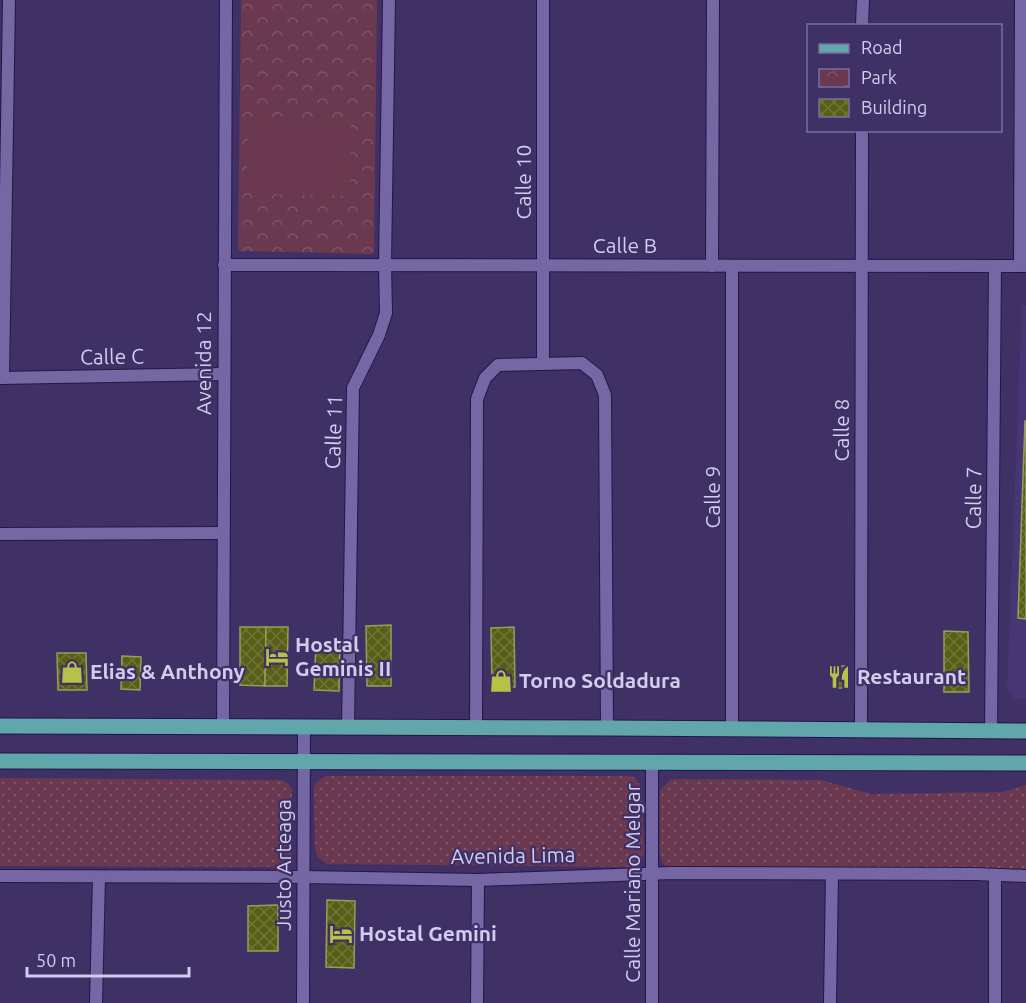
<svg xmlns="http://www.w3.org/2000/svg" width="1026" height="1003" font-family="Ubuntu,sans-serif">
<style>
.built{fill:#473674}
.grass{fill:url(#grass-dots)}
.park{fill:url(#park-crowns)}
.garden{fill:#6b394f}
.building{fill:url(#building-cross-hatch);stroke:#979e59;stroke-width:1.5}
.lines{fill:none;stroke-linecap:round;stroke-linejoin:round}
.minor-casing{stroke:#261549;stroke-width:14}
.primary-casing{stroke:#261549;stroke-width:17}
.minor{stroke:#7567a3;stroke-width:12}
.primary{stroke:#60a6ab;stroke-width:15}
.labels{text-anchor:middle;stroke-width:4.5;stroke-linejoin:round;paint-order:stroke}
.street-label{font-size:21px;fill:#d2ccee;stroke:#3f3066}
.poi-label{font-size:21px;font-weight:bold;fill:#d2ccee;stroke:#3f3066;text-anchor:start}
</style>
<defs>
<pattern id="grass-dots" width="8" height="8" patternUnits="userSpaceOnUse" patternTransform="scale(1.5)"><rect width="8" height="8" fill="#6b394f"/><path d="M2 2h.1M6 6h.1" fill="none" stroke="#7f5469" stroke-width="1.8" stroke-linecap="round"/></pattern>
<pattern id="park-crowns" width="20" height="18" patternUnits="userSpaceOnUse" patternTransform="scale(1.5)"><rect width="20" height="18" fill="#6b394f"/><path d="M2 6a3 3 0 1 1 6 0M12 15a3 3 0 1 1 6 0" fill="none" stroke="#7f5469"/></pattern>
<pattern id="building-cross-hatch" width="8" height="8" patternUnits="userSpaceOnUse" patternTransform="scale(1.5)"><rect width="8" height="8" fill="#585e16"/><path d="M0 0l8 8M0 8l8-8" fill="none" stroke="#6f7438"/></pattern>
</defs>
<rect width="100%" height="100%" fill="#3f3066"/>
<!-- built -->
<polygon class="built" points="1022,305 1026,305 1026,699 1015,699 1007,690"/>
<!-- grass -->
<g class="grass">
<polygon points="326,776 627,776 634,777 642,787 644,855 639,864 632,867 326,864 317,856 315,849 314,787 318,781"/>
<path d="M0,778L283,780L289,785L292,790L291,857C289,863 285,867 279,867L0,866Z"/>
<polygon points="671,779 820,780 872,794 1002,792 1026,785 1026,871 667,868 662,862 660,856 660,790"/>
</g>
<!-- park -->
<polygon class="park" points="241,0 377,0 374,254 238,251"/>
<!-- garden -->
<polygon class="garden" points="248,122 351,126 349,196 246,193"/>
<!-- building -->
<g class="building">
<polygon points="1025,421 1026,421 1026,619 1018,618"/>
<polygon points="391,625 391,686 367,686 366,626"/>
<polygon points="240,627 266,627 265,686 240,685"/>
<polygon points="266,627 288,627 287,686 265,686"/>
<polygon points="514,627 515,687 492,687 491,628"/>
<polygon points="944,631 968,632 969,692 944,692"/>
<polygon points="316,642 340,642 339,691 314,690"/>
<polygon points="57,653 86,653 87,690 58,690"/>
<polygon points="122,656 141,657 140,690 121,689"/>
<polygon points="831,666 846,666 847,688 832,688"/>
<polygon points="327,900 355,901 354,968 326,967"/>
<polygon points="278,905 278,951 248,951 248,906"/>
</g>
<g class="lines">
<!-- minor casing -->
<g class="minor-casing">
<g id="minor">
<polyline points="543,0 543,364"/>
<polyline points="862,26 863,0"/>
<polyline points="224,265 1026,266"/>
<polyline points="712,266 713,0"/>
<polyline points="732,266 732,728"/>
<polyline points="1020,266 1021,0"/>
<polyline points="0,378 224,374"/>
<polyline points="3,378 9,0"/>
<polyline points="0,534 223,533"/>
<polyline points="223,727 226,0"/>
<polyline points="348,728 353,388 379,335 386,313 385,265 389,0"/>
<polyline points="476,728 477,399 485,378 498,365 582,363 597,375 605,395 607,728"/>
<polyline points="861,730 862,130"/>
<polyline points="991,731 995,266"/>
<polyline points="0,876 303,877 478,880 671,873 976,874 1026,876"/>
<polyline points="96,1003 99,877"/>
<polyline points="303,1003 304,728"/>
<polyline points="477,1003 478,880"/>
<polyline points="652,1003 652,763"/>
<polyline points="830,1003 832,874"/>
<polyline points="995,1003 995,875"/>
</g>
</g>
<!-- primary casing -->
<g class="primary-casing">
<g id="primary">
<polyline points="0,726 607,728 1026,731"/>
<polyline points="0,761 1026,763"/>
</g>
</g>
<!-- minor -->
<use href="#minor" class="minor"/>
<!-- primary -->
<use href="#primary" class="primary"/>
</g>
<!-- icons -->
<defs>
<g id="hotel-bare" transform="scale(1.8)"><path d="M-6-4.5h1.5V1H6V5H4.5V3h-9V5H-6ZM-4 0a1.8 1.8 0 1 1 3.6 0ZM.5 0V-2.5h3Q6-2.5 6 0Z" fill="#b7c148" stroke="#3f3066" stroke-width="2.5" paint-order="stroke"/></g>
<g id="shop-bare" transform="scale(1.8)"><path d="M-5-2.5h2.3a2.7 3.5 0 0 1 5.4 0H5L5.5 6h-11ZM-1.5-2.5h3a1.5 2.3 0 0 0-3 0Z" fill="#b7c148" stroke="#3f3066" stroke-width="2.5" paint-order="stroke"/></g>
<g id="restaurant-bare" transform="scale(1.8)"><path d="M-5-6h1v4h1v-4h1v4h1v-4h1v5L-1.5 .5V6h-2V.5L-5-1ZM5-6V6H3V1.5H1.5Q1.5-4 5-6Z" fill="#b7c148" stroke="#3f3066" stroke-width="2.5" paint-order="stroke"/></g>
</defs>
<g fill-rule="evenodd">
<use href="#hotel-bare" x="277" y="657"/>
<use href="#shop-bare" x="72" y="672"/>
<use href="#restaurant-bare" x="839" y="677"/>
<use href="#shop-bare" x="501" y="681"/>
<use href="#hotel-bare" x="341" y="934"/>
</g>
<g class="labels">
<!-- street labels -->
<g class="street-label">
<text transform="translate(524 182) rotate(-90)" y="7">Calle 10</text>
<text x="625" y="253">Calle B</text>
<text transform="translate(112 357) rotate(-1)" y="7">Calle C</text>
<text transform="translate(204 363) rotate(-90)" y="7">Avenida 12</text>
<text transform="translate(842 430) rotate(-90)" y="7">Calle 8</text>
<text transform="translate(334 432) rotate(-88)" y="7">Calle 11</text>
<text transform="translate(713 497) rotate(-90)" y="7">Calle 9</text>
<text transform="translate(974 498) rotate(-89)" y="7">Calle 7</text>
<text transform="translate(513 856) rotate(-1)" y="7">Avenida Lima</text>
<text transform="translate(284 865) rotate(-90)" y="7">Justo Arteaga</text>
<text transform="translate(633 883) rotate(-90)" y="7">Calle Mariano Melgar</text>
</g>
<!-- poi labels -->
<g class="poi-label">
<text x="295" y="652">Hostal<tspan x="295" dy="24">Geminis II</tspan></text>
<text x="90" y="679">Elias &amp; Anthony</text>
<text x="857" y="684">Restaurant</text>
<text x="519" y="688">Torno Soldadura</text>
<text x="359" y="941">Hostal Gemini</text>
</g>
</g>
<!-- legend -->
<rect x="807" y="24" width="195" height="108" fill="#3f3066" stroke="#7a6e9c" stroke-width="1.5"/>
<rect x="819" y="44" width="30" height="9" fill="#60a6ab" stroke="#7a6e9c" stroke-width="1.5"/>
<text x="861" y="54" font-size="18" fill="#d2ccee">Road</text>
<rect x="819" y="69" width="30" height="18" fill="url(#park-crowns)" stroke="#7a6e9c" stroke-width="1.5"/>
<text x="861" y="84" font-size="18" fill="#d2ccee">Park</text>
<rect x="819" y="99" width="30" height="18" fill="url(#building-cross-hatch)" stroke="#7a6e9c" stroke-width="1.5"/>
<text x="861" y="114" font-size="18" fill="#d2ccee">Building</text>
<!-- scale -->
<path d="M27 967v9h162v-9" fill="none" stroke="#d2ccee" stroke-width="3"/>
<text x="36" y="967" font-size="18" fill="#d2ccee" stroke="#3f3066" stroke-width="4.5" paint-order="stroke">50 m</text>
</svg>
